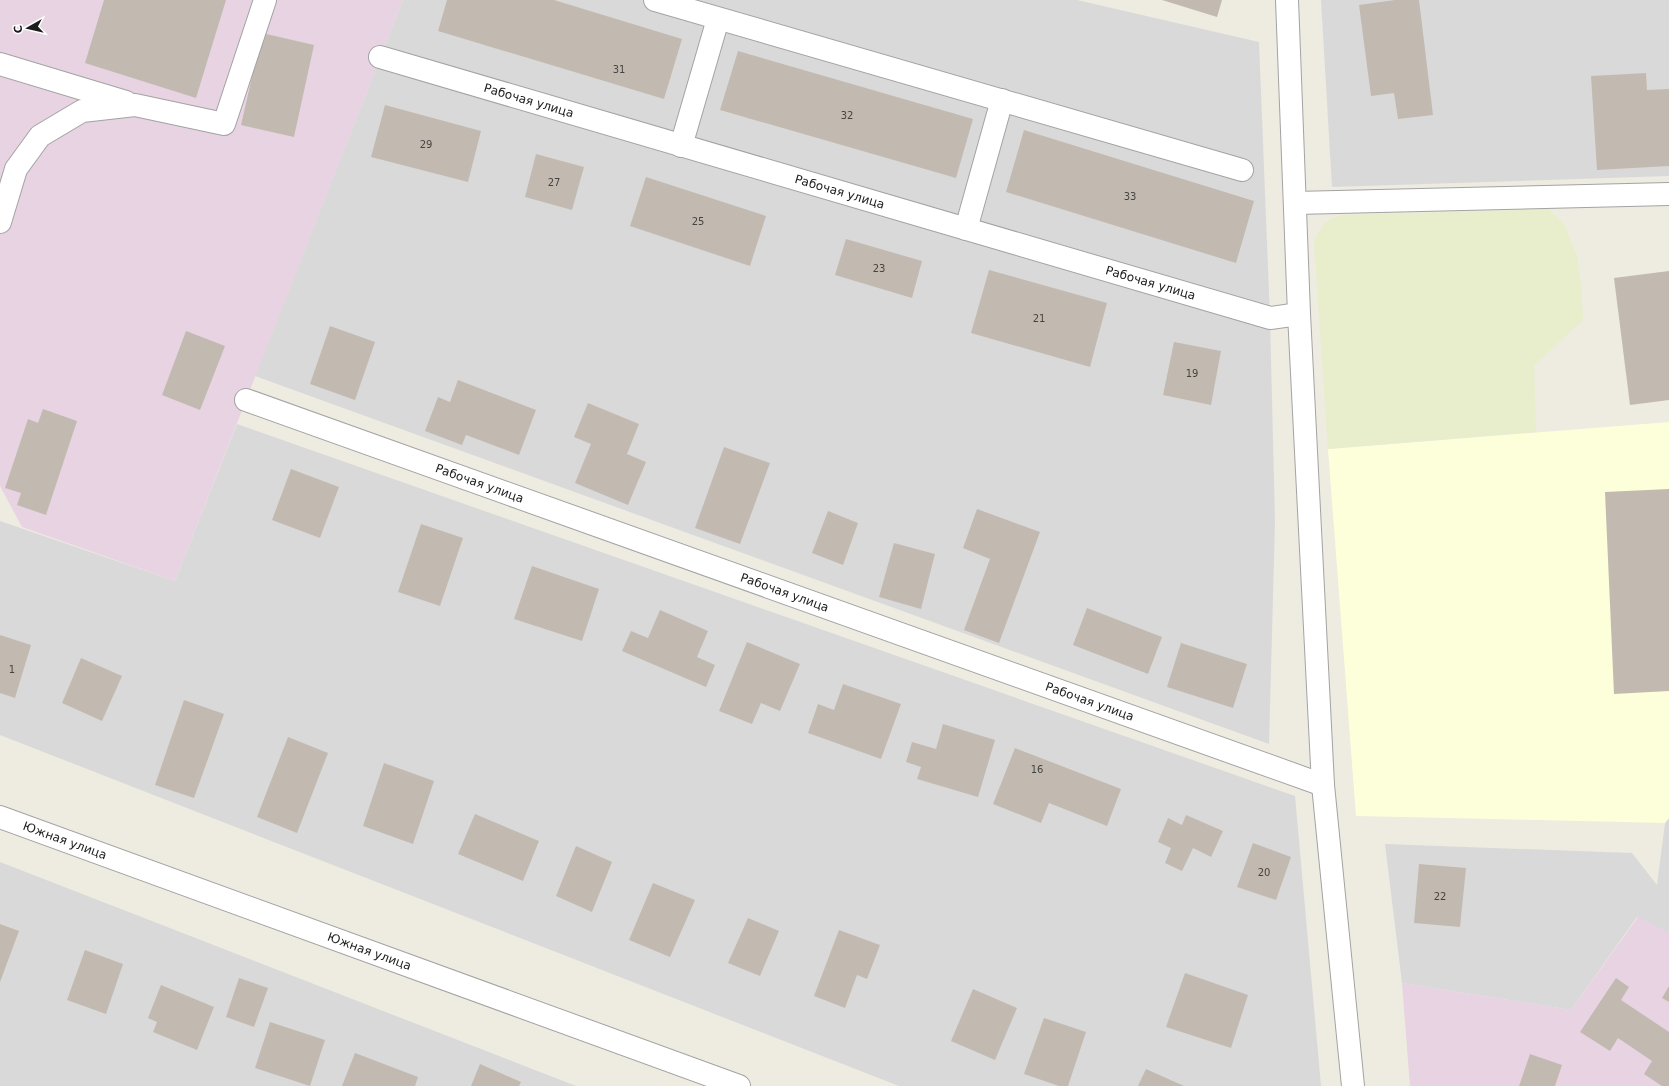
<svg xmlns="http://www.w3.org/2000/svg" width="1669" height="1086" font-family="'DejaVu Sans',sans-serif">
<style>
.residential{fill:#dad9d9}
.industrial{fill:#e7d3e2}
.education{fill:#fcffd9}
.farmland{fill:#e8eecb}
.building{fill:#c2bab1}
.lines{fill:none;stroke-linecap:round;stroke-linejoin:round}
.minor-casing{stroke:#a3a3a3;stroke-width:24}
.minor{stroke:#fff;stroke-width:22}
.labels{text-anchor:middle;stroke-width:4;stroke-linejoin:round;paint-order:stroke}
.number-label{font-size:10px;fill:#464441}
.street-label{font-size:12px;fill:#1c1c1c;stroke:#fff}
</style>
<rect width="100%" height="100%" fill="#eeebe1"/>
<!-- residential -->
<g class="residential">
<polygon points="403,0 1077,0 1259,42 1270,318 1275,522 1269,744 255,376"/>
<polygon points="1321,0 1669,0 1669,176 1332,187"/>
<polygon points="237,424 1295,796 1321,1086 899,1086 0,735 0,521 175,581"/>
<polygon points="1669,818 1669,935 1637,917 1571,1010 1402,983 1385,844 1632,853 1657,885 1665,823"/>
<polygon points="0,862 576,1086 0,1086"/>
</g>
<!-- industrial -->
<g class="industrial">
<polygon points="0,0 403,0 175,581 22,527 0,486"/>
<polygon points="1638,917 1669,933 1669,1086 1410,1086 1402,983 1571,1010"/>
</g>
<!-- education -->
<polygon class="education" points="1669,422 1669,818 1665,823 1356,816 1328,449"/>
<!-- farmland -->
<polygon class="farmland" points="1549,209 1564,224 1577,256 1581,284 1583,320 1534,365 1536,432 1328,449 1314,241 1325,222 1340,215"/>
<!-- building -->
<g class="building">
<polygon points="104,0 226,0 196,98 85,63"/>
<polygon points="447,0 554,0 682,39 664,99 438,31"/>
<polygon points="1162,0 1222,0 1217,17"/>
<polygon points="1395,0 1419,0 1433,115 1398,119 1394,93 1371,96 1359,5"/>
<polygon points="262,33 314,45 294,137 241,125"/>
<polygon points="738,51 973,119 956,178 720,110"/>
<polygon points="1646,73 1647,90 1669,89 1669,166 1597,170 1591,76"/>
<polygon points="385,105 481,131 468,182 371,157"/>
<polygon points="1024,130 1254,201 1236,263 1006,192"/>
<polygon points="536,154 584,167 572,210 525,197"/>
<polygon points="646,177 766,216 750,266 630,226"/>
<polygon points="846,239 922,261 912,298 835,275"/>
<polygon points="989,270 1107,303 1090,367 971,333"/>
<polygon points="1669,271 1669,400 1630,405 1614,278"/>
<polygon points="330,326 375,342 355,400 310,384"/>
<polygon points="186,331 225,346 200,410 162,395"/>
<polygon points="1174,342 1221,351 1211,405 1163,395"/>
<polygon points="458,380 536,410 519,455 466,435 462,445 425,431 438,397 450,402"/>
<polygon points="588,403 639,424 627,454 646,462 628,505 575,483 591,444 574,437"/>
<polygon points="43,409 77,421 46,515 17,505 21,493 5,488 28,419 38,423"/>
<polygon points="724,447 770,463 740,544 695,528"/>
<polygon points="291,469 339,487 320,538 272,520"/>
<polygon points="1669,489 1669,691 1614,694 1605,492"/>
<polygon points="977,509 1040,532 999,643 964,630 990,559 963,548"/>
<polygon points="828,511 858,523 843,565 812,553"/>
<polygon points="421,524 463,538 440,606 398,592"/>
<polygon points="894,543 935,554 921,609 879,597"/>
<polygon points="532,566 599,589 582,641 514,619"/>
<polygon points="1087,608 1162,637 1148,674 1073,645"/>
<polygon points="660,610 708,631 697,657 715,665 706,687 622,651 631,631 648,638"/>
<polygon points="0,635 31,645 15,698 0,693"/>
<polygon points="747,642 800,664 780,711 761,703 752,724 719,711"/>
<polygon points="1181,643 1247,664 1233,708 1167,687"/>
<polygon points="81,658 122,676 102,721 62,703"/>
<polygon points="843,684 901,704 881,759 808,733 818,704 834,710"/>
<polygon points="184,700 224,714 194,798 155,785"/>
<polygon points="943,724 995,740 978,797 917,779 921,767 906,762 912,742 936,749"/>
<polygon points="288,737 328,753 297,833 257,817"/>
<polygon points="1015,748 1121,789 1107,826 1049,803 1041,823 993,804"/>
<polygon points="384,763 434,781 413,844 363,826"/>
<polygon points="475,814 539,841 523,881 458,854"/>
<polygon points="1186,815 1223,831 1211,857 1193,848 1182,871 1165,863 1171,848 1158,842 1168,818 1182,825"/>
<polygon points="1253,843 1291,857 1276,900 1237,887"/>
<polygon points="576,846 612,862 592,912 556,896"/>
<polygon points="1419,864 1466,868 1460,927 1414,923"/>
<polygon points="653,883 695,900 670,957 629,940"/>
<polygon points="748,918 779,931 760,976 728,963"/>
<polygon points="0,924 19,931 0,982"/>
<polygon points="839,930 880,945 867,979 857,975 845,1008 814,996"/>
<polygon points="85,950 123,964 106,1014 67,1000"/>
<polygon points="1185,973 1248,995 1231,1048 1166,1027"/>
<polygon points="239,978 268,988 254,1027 226,1017"/>
<polygon points="1616,978 1629,987 1621,1000 1669,1032 1669,1086 1662,1086 1644,1074 1652,1061 1618,1038 1610,1051 1580,1032"/>
<polygon points="161,985 214,1007 197,1050 153,1032 157,1022 148,1018"/>
<polygon points="1669,986 1669,1002 1662,998"/>
<polygon points="973,989 1017,1008 995,1060 951,1041"/>
<polygon points="1044,1018 1086,1032 1068,1086 1059,1086 1024,1074"/>
<polygon points="270,1022 325,1040 310,1086 255,1068"/>
<polygon points="355,1053 418,1077 415,1086 342,1086"/>
<polygon points="1530,1054 1562,1065 1555,1086 1519,1086"/>
<polygon points="480,1064 521,1082 519,1086 471,1086"/>
<polygon points="1146,1069 1184,1086 1138,1086"/>
</g>
<g class="lines">
<!-- minor casing -->
<g class="minor-casing">
<g id="minor">
<polyline points="655,0 1242,170"/>
<polyline points="1287,0 1299,314 1323,785 1353,1086"/>
<path id="s1" d="M380,57L1270,318L1299,314"/>
<polyline points="0,64 126,102"/>
<polyline points="681,146 718,19"/>
<polyline points="1295,203 1669,194"/>
<polyline points="0,222 16,169 40,136 82,111 135,105 224,124 265,0"/>
<polyline points="966,229 1002,100"/>
<path id="s2" d="M246,400L1323,785"/>
<path id="s3" d="M0,817L739,1086"/>
</g>
</g>
<!-- minor -->
<use href="#minor" class="minor"/>
</g>
<g class="labels">
<!-- number labels -->
<g class="number-label">
<text x="619" y="73">31</text>
<text x="847" y="119">32</text>
<text x="426" y="148">29</text>
<text x="554" y="186">27</text>
<text x="1130" y="200">33</text>
<text x="698" y="225">25</text>
<text x="879" y="272">23</text>
<text x="1039" y="322">21</text>
<text x="1192" y="377">19</text>
<text x="12" y="673">1</text>
<text x="1037" y="773">16</text>
<text x="1264" y="876">20</text>
<text x="1440" y="900">22</text>
</g>
<!-- street labels -->
<g class="street-label">
<text dy="4" stroke="none"><textPath href="#s1" startOffset="155">Рабочая улица</textPath></text>
<text dy="4" stroke="none"><textPath href="#s1" startOffset="479">Рабочая улица</textPath></text>
<text dy="4" stroke="none"><textPath href="#s1" startOffset="803">Рабочая улица</textPath></text>
<text dy="4" stroke="none"><textPath href="#s2" startOffset="248">Рабочая улица</textPath></text>
<text dy="4" stroke="none"><textPath href="#s2" startOffset="572">Рабочая улица</textPath></text>
<text dy="4" stroke="none"><textPath href="#s2" startOffset="896">Рабочая улица</textPath></text>
<text dy="4" stroke="none"><textPath href="#s3" startOffset="69">Южная улица</textPath></text>
<text dy="4" stroke="none"><textPath href="#s3" startOffset="393">Южная улица</textPath></text>
</g>
</g>
<!-- north arrow -->
<g transform="translate(28 28) rotate(262)" stroke="#ffffff" stroke-width="3" paint-order="stroke">
<path d="M0-3L7 15L0 10L-7 15Z" fill="#1c1c1c"/>
<text y="-6" font-size="11" font-weight="bold" text-anchor="middle" fill="#1c1c1c">С</text>
</g>
</svg>
